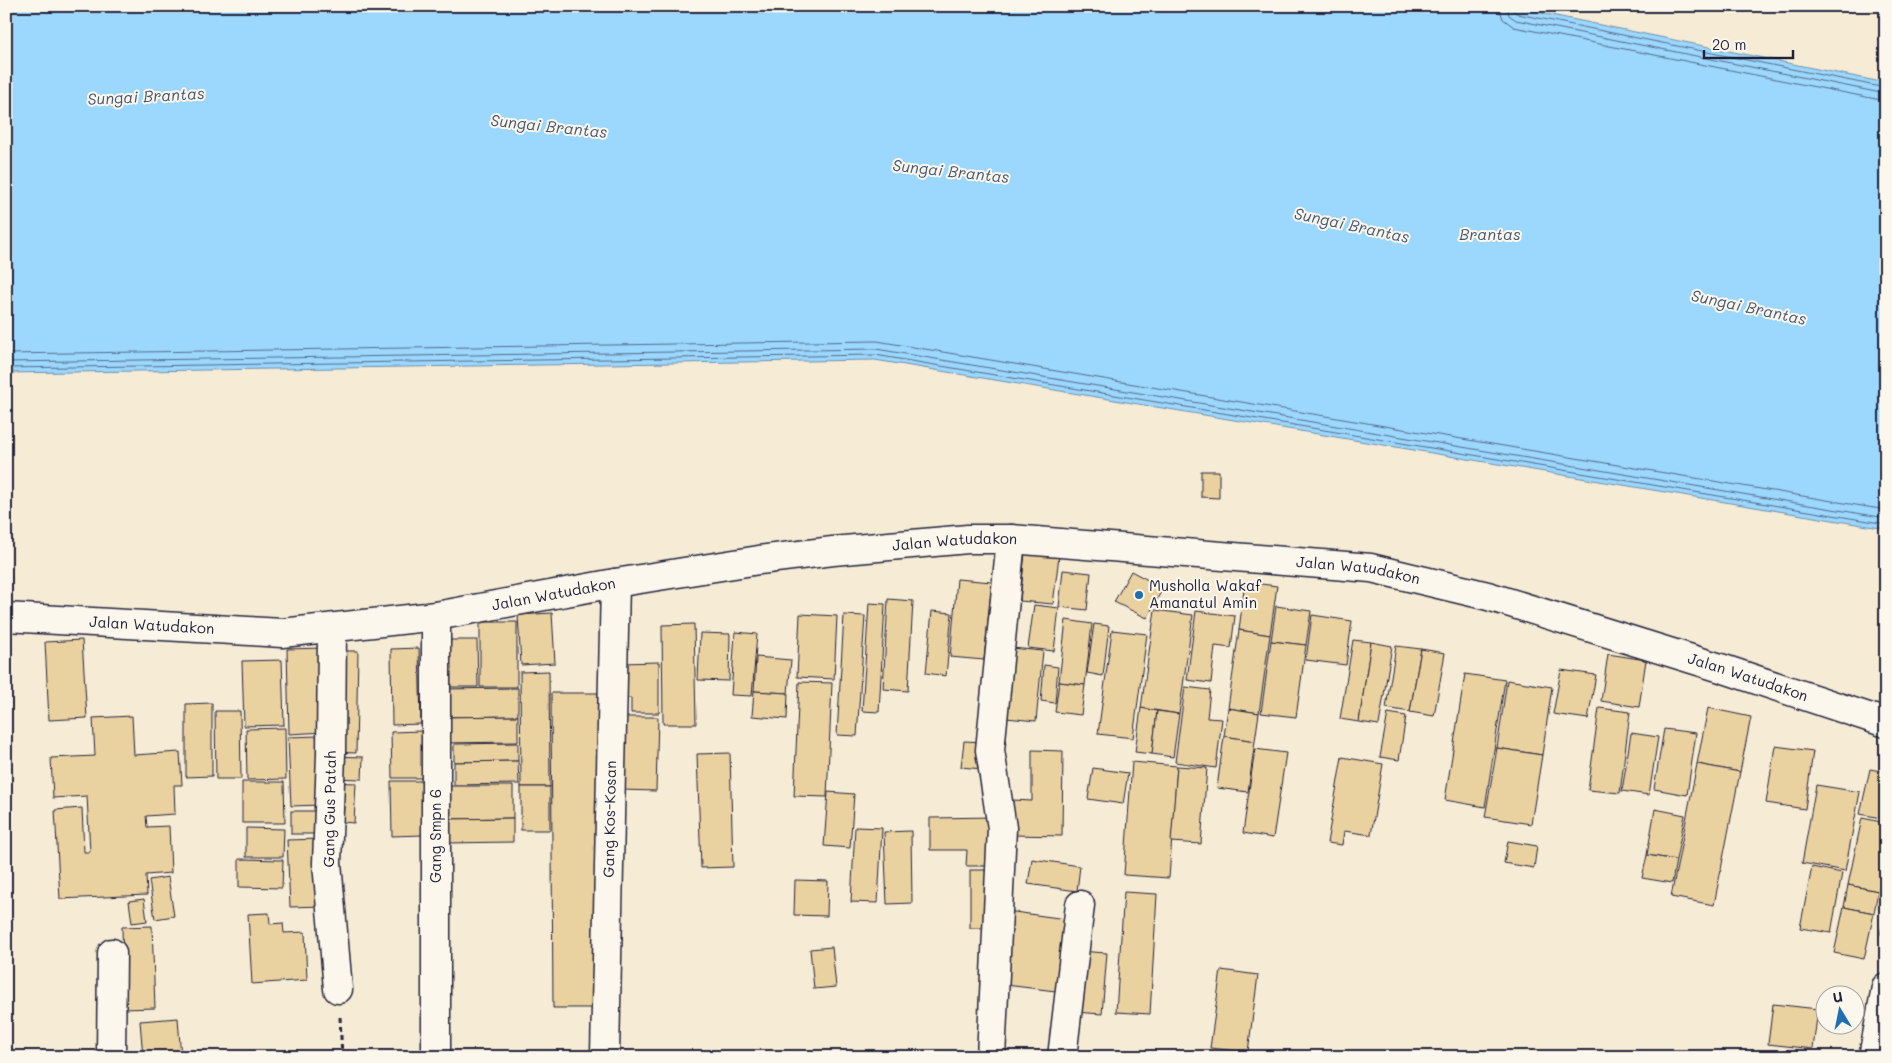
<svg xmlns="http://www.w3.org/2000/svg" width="1892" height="1063" font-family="Mali,sans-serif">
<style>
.water{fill:#9cd7fd;stroke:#6b8faf}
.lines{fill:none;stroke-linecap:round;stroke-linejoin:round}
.shore{stroke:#536a89;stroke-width:1}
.building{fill:#ead1a0;stroke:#22223b}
.street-casing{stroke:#22223b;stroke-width:31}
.secondary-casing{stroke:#22223b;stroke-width:31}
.path{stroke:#22223b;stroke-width:3;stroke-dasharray:5 4;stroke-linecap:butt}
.street{stroke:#fbf7ec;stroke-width:28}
.secondary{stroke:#fbf7ec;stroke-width:28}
.poi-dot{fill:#1f6fb2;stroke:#fbf7ec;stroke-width:2}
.labels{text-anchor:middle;stroke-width:4;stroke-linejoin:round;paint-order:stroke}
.street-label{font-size:15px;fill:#22223b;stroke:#fbf7ec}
.poi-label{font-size:15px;fill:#22223b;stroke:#fbf7ec;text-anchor:start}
.water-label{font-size:16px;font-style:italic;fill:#475875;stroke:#fbf7ec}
</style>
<rect width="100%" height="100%" fill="#f6ecd5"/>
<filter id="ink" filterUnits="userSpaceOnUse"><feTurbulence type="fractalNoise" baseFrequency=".02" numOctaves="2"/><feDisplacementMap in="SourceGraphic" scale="10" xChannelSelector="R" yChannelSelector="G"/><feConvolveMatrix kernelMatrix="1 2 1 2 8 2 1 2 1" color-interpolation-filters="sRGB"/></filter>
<g filter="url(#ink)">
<!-- water -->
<polygon class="water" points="6,6 1507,6 1886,83 1886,529 875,360 6,373"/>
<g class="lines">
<!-- shore -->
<g class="shore">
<polyline points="1499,6 1503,19 1514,27 1886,101"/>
<polyline points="1507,6 1509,15 1516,20 1886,94"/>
<polyline points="1513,6 1514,11 1518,14 1886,88"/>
<polyline points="6,354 877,341 1886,510"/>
<polyline points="6,362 876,349 1886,518"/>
<polyline points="6,368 875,355 1886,524"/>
</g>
</g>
<!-- building -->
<g class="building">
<polygon points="1201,471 1219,471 1219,498 1201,497"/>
<polygon points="1025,552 1059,556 1053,604 1020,601"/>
<polygon points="1063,570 1091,573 1087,610 1059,607"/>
<polygon points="1131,571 1163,588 1147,618 1114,602"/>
<polygon points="957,579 992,582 984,660 950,657"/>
<polygon points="1245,582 1277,586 1270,635 1239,630"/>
<polygon points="888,599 913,601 908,691 883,689"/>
<polygon points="869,603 885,604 879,712 862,711"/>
<polygon points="1034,605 1059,608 1054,651 1028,648"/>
<polygon points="1276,606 1311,611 1306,645 1271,641"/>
<polygon points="1155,610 1193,615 1179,714 1141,708"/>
<polygon points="932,611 952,613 946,676 926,673"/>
<polygon points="1196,611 1235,616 1231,648 1215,646 1211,683 1187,680"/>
<polygon points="552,613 555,663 521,665 518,615"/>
<polygon points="800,614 837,616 834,679 797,677"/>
<polygon points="844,615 865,616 857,736 837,735"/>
<polygon points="1312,615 1352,621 1346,665 1306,660"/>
<polygon points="1066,620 1092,624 1085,685 1059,682"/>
<rect x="480" y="622" width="37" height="65"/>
<polygon points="694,624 696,724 663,724 662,625"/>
<polygon points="1094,624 1109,626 1103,676 1087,673"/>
<polygon points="1112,630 1147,634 1133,738 1098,734"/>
<polygon points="1239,630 1270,635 1259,713 1228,708"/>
<polygon points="735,632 757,634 752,696 731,695"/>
<polygon points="700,633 730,634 729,681 698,680"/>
<polygon points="82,640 87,718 49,720 45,642"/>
<polygon points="443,640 477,640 478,687 443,687"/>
<polygon points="1353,640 1371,642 1359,722 1340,719"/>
<polygon points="1271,641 1306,645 1296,717 1261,713"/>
<polygon points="1371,642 1392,646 1379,725 1359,722"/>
<polygon points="1396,646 1421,649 1410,712 1386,708"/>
<polygon points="323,648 325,732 289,734 287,649"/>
<polygon points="419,648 421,724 392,725 391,649"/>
<polygon points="1012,648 1043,651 1036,721 1006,718"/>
<polygon points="1421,649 1445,653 1434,716 1410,712"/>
<polygon points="334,651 358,651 356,753 332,752"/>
<polygon points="1608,654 1646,660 1639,707 1601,701"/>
<polygon points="756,657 791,660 788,693 754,691"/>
<polygon points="282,660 284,725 244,726 242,661"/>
<polygon points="659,662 659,713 631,713 631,698 621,698 621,663"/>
<polygon points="1044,665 1058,667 1055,703 1041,701"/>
<polygon points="1561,670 1596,675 1588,719 1553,714"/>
<polygon points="549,671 550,787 521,787 520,672"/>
<polygon points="1465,674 1505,680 1485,807 1445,800"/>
<polygon points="1507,680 1552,687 1542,755 1497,748"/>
<polygon points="799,682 832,683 827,797 794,796"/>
<polygon points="1059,682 1085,685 1081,715 1055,712"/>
<polygon points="1185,687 1210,690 1207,718 1222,719 1216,768 1175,762"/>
<polygon points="518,688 518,716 442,717 441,689"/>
<polygon points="754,691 788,693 787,719 752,716"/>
<polygon points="551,693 598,693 600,1008 553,1008"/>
<polygon points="212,703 212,776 186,777 186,704"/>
<polygon points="1141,708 1157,711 1152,754 1135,752"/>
<polygon points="1228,708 1259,713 1255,741 1224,736"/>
<polygon points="1599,708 1630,712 1620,793 1588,790"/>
<polygon points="1708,708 1751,717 1740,772 1697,764"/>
<polygon points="215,711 240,711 241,779 216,779"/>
<polygon points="1157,711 1179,714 1173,757 1152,754"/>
<polygon points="1388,713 1406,716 1399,760 1380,757"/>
<polygon points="132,716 134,755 180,752 182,785 174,785 175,814 146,816 147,827 169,826 171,873 146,875 147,895 60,899 55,810 82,808 84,852 90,852 87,796 53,798 51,758 95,756 93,718"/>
<polygon points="518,716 518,742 442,743 442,717"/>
<polygon points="623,717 658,717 656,791 621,790"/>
<polygon points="285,728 286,779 247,780 246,729"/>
<polygon points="1664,729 1696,733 1687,795 1654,789"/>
<polygon points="422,731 423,778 392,778 391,732"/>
<polygon points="1631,733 1658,737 1649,795 1622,791"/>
<polygon points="319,736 321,805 291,806 288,737"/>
<polygon points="1224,736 1255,741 1248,792 1217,788"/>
<polygon points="964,741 984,742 982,769 961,767"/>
<polygon points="518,743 518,761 454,762 454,744"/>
<polygon points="1775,746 1813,751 1805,809 1766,803"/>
<polygon points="1497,748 1542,755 1531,824 1485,817"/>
<polygon points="1255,749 1286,753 1273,838 1243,833"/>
<polygon points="1032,750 1063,751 1062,836 1013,835 1013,800 1032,801"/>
<polygon points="730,753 733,867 701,868 697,754"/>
<polygon points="332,756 363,757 362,779 331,778"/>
<polygon points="1342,757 1383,764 1371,835 1344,831 1342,845 1327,843"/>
<polygon points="518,761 519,784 454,785 454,762"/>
<polygon points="1132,762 1177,766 1169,878 1124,875"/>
<polygon points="1697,764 1740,772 1714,905 1671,897"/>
<polygon points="1177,766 1207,768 1201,844 1171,842"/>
<polygon points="1093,768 1128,773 1123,804 1088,799"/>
<polygon points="1870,769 1886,772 1886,819 1860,814"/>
<polygon points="391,781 423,781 423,835 392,836"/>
<polygon points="242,782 284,782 285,823 242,823"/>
<polygon points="331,782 356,783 354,823 343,822 344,805 330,804"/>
<polygon points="1816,785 1860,792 1845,871 1802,863"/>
<polygon points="445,786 513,786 513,818 446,819"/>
<rect x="521" y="787" width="29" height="43"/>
<polygon points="828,792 854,794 850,848 824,846"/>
<polygon points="1655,809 1685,815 1676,860 1647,855"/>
<rect x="291" y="811" width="26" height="23"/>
<polygon points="997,817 997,866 966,866 967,850 930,850 930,818"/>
<polygon points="513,818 513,842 446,843 446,819"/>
<polygon points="1862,818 1886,823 1886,855 1878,891 1848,885"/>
<polygon points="855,827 882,828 878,903 851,902"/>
<polygon points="246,828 284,829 283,857 246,857"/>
<polygon points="911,831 912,903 887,904 884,832"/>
<polygon points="321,839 324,906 290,907 287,840"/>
<polygon points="1508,841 1537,846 1534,868 1504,863"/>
<polygon points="1647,855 1676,860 1672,883 1642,878"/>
<polygon points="239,859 283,860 282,888 239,887"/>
<polygon points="1032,859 1080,866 1077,891 1028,884"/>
<polygon points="1812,867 1842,873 1831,933 1800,928"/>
<rect x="970" y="870" width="26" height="58"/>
<polygon points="168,877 174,916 155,919 149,880"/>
<polygon points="795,880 828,881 827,916 794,915"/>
<polygon points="1848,885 1878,891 1874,913 1844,907"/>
<polygon points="1124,892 1157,894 1150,1014 1116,1012"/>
<polygon points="144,899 147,921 132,923 129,901"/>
<polygon points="1844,907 1874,913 1864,959 1834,953"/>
<polygon points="1007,911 1073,920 1064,992 997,984"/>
<polygon points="1886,911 1886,936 1880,934"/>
<polygon points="269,913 270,924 283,923 284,933 305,932 307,980 252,984 248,914"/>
<polygon points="152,926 155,1008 124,1009 122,927"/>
<polygon points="832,947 836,987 814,989 810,949"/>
<polygon points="1079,951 1107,953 1102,1014 1074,1012"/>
<polygon points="1221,970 1258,975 1248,1052 1210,1048"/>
<polygon points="1773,1004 1818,1009 1813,1049 1768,1044"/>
<polygon points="178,1018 181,1057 143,1057 140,1021"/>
</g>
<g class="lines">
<!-- street casing -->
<g class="street-casing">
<g id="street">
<polyline points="436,616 436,1057"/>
<polyline points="332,629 331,754 327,863 338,989"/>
<path id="s1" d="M605,1054L615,583"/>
<polyline points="111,1057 112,953"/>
<polyline points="991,1057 1002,828 990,750 1011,539"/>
<polyline points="1062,1057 1080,905"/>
<polyline points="1873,1057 1886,987"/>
</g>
</g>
<!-- secondary casing -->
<g class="secondary-casing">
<g id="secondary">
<path id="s2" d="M6,617L282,633L436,616L615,583L759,560L833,551L968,539H1011L1371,568L1488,596L1724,669L1886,723"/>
</g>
</g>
<!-- path -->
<polyline class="path" points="340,1017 342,1057"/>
<!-- street -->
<use href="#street" class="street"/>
<!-- secondary -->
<use href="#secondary" class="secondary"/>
</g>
</g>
<!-- markers -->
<circle class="poi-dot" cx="1139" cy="595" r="5"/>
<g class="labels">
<!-- street labels -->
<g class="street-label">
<text dy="5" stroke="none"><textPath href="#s2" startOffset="956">Jalan Watudakon</textPath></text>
<text dy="5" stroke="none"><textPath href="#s2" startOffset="1361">Jalan Watudakon</textPath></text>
<text dy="5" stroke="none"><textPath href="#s2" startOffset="551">Jalan Watudakon</textPath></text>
<text dy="5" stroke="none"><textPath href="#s2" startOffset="146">Jalan Watudakon</textPath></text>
<text dy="5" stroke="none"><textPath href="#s2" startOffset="1766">Jalan Watudakon</textPath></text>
<text transform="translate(330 809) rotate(-89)" y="5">Gang Gus Patah</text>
<text dy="5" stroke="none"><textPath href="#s1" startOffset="235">Gang Kos-Kosan</textPath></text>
<text transform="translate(436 836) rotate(-90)" y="5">Gang Smpn 6</text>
</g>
<!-- poi labels -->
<g class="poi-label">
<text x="1149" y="591">Musholla Wakaf<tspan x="1149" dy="17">Amanatul Amin</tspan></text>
</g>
<!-- water labels -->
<g class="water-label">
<text transform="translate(146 96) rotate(-3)" y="6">Sungai Brantas</text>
<text transform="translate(549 126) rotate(6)" y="6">Sungai Brantas</text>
<text transform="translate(951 171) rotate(6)" y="6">Sungai Brantas</text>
<text transform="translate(1352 225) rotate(12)" y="6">Sungai Brantas</text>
<text x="1490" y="240">Brantas</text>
<text transform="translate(1749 307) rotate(12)" y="6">Sungai Brantas</text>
</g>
</g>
<!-- margin -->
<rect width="1892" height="1063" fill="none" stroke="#fbf7ec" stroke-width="25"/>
<rect x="12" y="12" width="1867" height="1038" fill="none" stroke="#22223b" stroke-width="2" filter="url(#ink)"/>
<!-- north arrow -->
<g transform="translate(1840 1010) rotate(350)"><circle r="24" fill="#fbf7ec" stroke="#a4a2a5"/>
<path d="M0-4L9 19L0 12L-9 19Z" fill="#1f6fb2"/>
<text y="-8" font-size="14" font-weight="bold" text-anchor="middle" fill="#22223b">U</text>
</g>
<!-- scale -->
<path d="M1704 50v8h89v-8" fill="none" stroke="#22223b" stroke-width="2.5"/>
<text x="1712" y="50" font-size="15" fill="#22223b" stroke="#fbf7ec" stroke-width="4" paint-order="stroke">20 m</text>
</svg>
